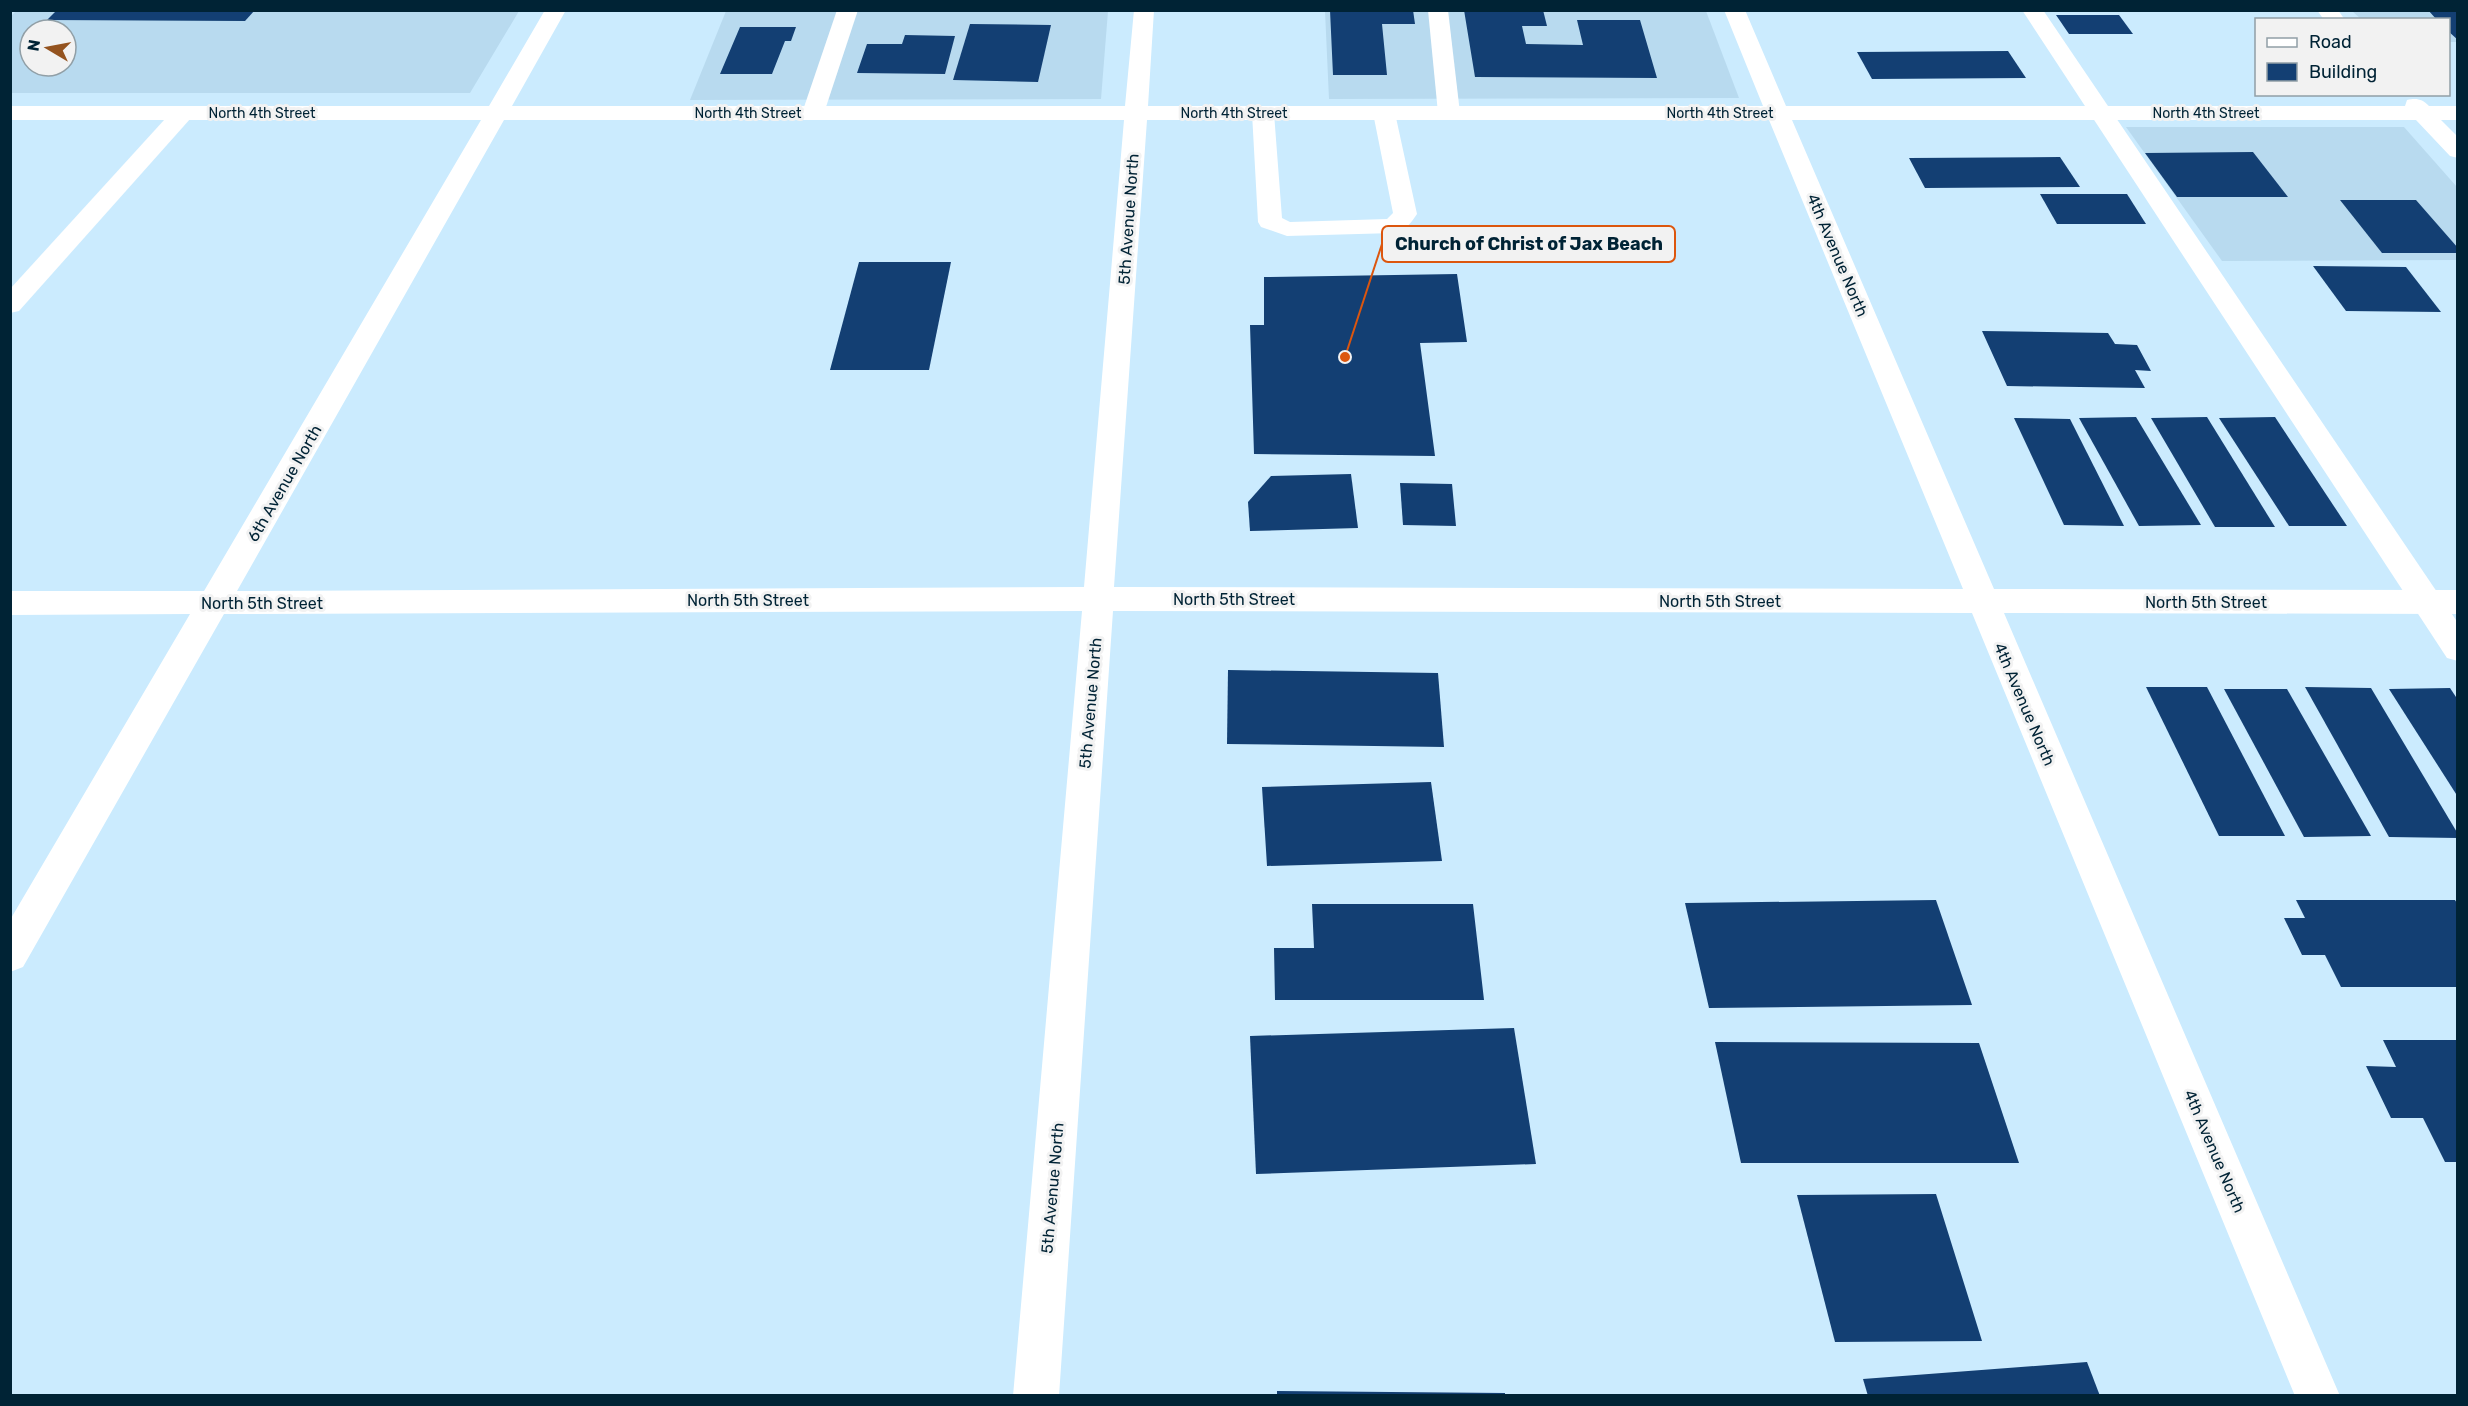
<svg xmlns="http://www.w3.org/2000/svg" width="2468" height="1406" font-family="Rubik,sans-serif">
<style>
.built{fill:#b8daef;fill-rule:evenodd}
.building{fill:#133f73}
.lines{fill:none;stroke-linecap:round;stroke-linejoin:round}
.lane{fill:#fff;fill-rule:evenodd}
.street{fill:#fff;fill-rule:evenodd}
.labels{text-anchor:middle;stroke-width:6;stroke-linejoin:round;paint-order:stroke}
.far-street-label{font-size:14px;fill:#002335;stroke:#f2f2f2}
.street-label{font-size:16px;fill:#002335;stroke:#f2f2f2}
.leader{fill:none;stroke:#dc560e;stroke-width:2}
.callout-dot{fill:#dc560e;stroke:#f2f2f2;stroke-width:2}
.callout{fill:#f2f2f2;stroke:#dc560e;stroke-width:2}
.callout-label{font-size:18px;text-anchor:middle;font-weight:bold;fill:#002335}
</style>
<rect width="100%" height="100%" fill="#cbebfe"/>
<!-- built -->
<g class="built">
<path d="M16,11H519L470,93H11V16ZM30,30H66V66H30Z"/>
<polygon points="726,11 1108,11 1101,99 690,100"/>
<polygon points="1325,11 1706,11 1739,98 1329,99"/>
<polygon points="2352,11 2457,11 2457,42 2449,42 2448,20 2361,19"/>
<polygon points="2126,127 2404,127 2457,187 2457,260 2222,261"/>
</g>
<!-- building -->
<g class="building">
<polygon points="57,10 255,10 245,21 47,20"/>
<polygon points="1330,10 1413,10 1415,24 1382,24 1387,75 1333,75"/>
<polygon points="1464,10 1543,10 1547,26 1522,26 1526,44 1583,45 1577,20 1640,20 1657,78 1475,77"/>
<polygon points="2428,10 2458,10 2458,40 2448,31 2448,20 2437,20"/>
<polygon points="2056,15 2119,15 2133,34 2069,34"/>
<polygon points="970,24 1051,25 1038,82 953,80"/>
<polygon points="740,27 796,27 791,41 785,41 772,74 720,74"/>
<polygon points="905,35 955,36 945,74 857,73 867,44 902,44"/>
<polygon points="2008,51 2026,78 1872,79 1857,52"/>
<polygon points="2253,152 2288,197 2177,197 2145,153"/>
<polygon points="2060,157 2080,187 1925,188 1909,158"/>
<polygon points="2040,194 2127,194 2146,224 2057,224"/>
<polygon points="2340,200 2416,200 2458,248 2458,253 2382,253"/>
<polygon points="859,262 951,262 929,370 830,370"/>
<polygon points="2313,266 2406,267 2441,312 2346,311"/>
<polygon points="1457,274 1467,342 1420,343 1435,456 1254,454 1250,325 1264,325 1264,277"/>
<polygon points="1982,331 2108,333 2115,344 2137,345 2151,371 2135,370 2145,388 2007,386"/>
<polygon points="2136,417 2201,525 2139,526 2079,418"/>
<polygon points="2207,417 2275,527 2215,527 2151,418"/>
<polygon points="2275,417 2347,526 2289,526 2219,418"/>
<polygon points="2014,418 2070,419 2124,526 2064,525"/>
<polygon points="1351,474 1358,528 1250,531 1248,502 1271,476"/>
<polygon points="1400,483 1452,484 1456,526 1403,525"/>
<polygon points="1228,670 1438,673 1444,747 1227,744"/>
<polygon points="2146,687 2207,687 2285,836 2219,836"/>
<polygon points="2305,687 2371,688 2458,834 2458,838 2389,837"/>
<polygon points="2450,688 2458,700 2458,797 2389,689"/>
<polygon points="2224,689 2287,689 2371,836 2304,837"/>
<polygon points="1431,782 1442,861 1267,866 1262,787"/>
<polygon points="1936,900 1972,1005 1709,1008 1685,903"/>
<polygon points="2296,900 2455,900 2458,905 2458,987 2341,987 2325,955 2302,955 2284,918 2305,918"/>
<polygon points="1312,904 1473,904 1484,1000 1275,1000 1274,948 1314,948"/>
<polygon points="1514,1028 1536,1164 1256,1174 1250,1036"/>
<polygon points="2383,1040 2458,1040 2458,1162 2445,1162 2423,1118 2391,1118 2366,1066 2396,1067"/>
<polygon points="1715,1042 1979,1043 2019,1163 1741,1163"/>
<polygon points="1936,1194 1982,1341 1835,1342 1797,1195"/>
<polygon points="2087,1362 2100,1396 1868,1396 1863,1379"/>
<polygon points="1277,1391 1505,1393 1505,1396 1277,1396"/>
</g>
<g class="lines">
<!-- lane -->
<g class="lane">
<polygon points="837,10 858,10 824,113 821,118 813,120 805,118 802,113"/>
<polygon points="1428,10 1448,10 1460,113 1457,118 1449,120 1441,118 1438,113"/>
<polygon points="2022,10 2043,10 2458,623 2458,661 2447,658"/>
<polygon points="183,106 191,108 194,113 191,118 19,311 10,313 10,289 175,108"/>
<path d="M1263,106L1271,108L1274,113L1282,218L1290,222L1387,219L1393,213L1373,113L1376,108L1384,106L1392,108L1395,113L1417,214C1411,223 1405,231 1394,233L1287,236L1261,227L1258,222L1252,113L1255,108Z"/>
</g>
<!-- street -->
<g class="street">
<path d="M545,10H566L512,106H1125L1134,10H1154L1148,106H1763L1724,10H1745L1786,106H2405L2407,100C2417,98 2422,99 2429,106H2458V120H2441L2458,137V158L2450,156L2416,120H1792L1994,589L2458,590V614L2004,613L2340,1396H2295L1972,613L1113,611L1059,1396H1013L1082,611L224,614L23,967L10,972V920L190,614L10,615V591H204L481,120H10V106H489ZM504,120H1124L1084,587L237,591ZM1147,120H1769L1963,589L1114,587Z"/>
<polygon points="2317,10 2338,10 2345,20 2324,20"/>
</g>
</g>
<g class="labels">
<!-- far-street labels -->
<g class="far-street-label">
<text x="262" y="118">North 4th Street</text>
<text x="748" y="118">North 4th Street</text>
<text x="1234" y="118">North 4th Street</text>
<text x="1720" y="118">North 4th Street</text>
<text x="2206" y="118">North 4th Street</text>
</g>
<!-- street labels -->
<g class="street-label">
<text transform="translate(1128 219) rotate(-86)" y="6">5th Avenue North</text>
<text transform="translate(1838 255) rotate(67)" y="6">4th Avenue North</text>
<text transform="translate(284 483) rotate(-60)" y="6">6th Avenue North</text>
<text x="1234" y="605">North 5th Street</text>
<text x="748" y="606">North 5th Street</text>
<text x="1720" y="607">North 5th Street</text>
<text x="2206" y="608">North 5th Street</text>
<text x="262" y="609">North 5th Street</text>
<text transform="translate(1090 703) rotate(-85)" y="6">5th Avenue North</text>
<text transform="translate(2025 704) rotate(67)" y="6">4th Avenue North</text>
<text transform="translate(2215 1151) rotate(67)" y="6">4th Avenue North</text>
<text transform="translate(1052 1188) rotate(-85)" y="6">5th Avenue North</text>
</g>
</g>
<!-- callouts -->
<path class="leader" d="M1345 357L1382 244"/>
<circle class="callout-dot" cx="1345" cy="357" r="6"/>
<rect class="callout" x="1382" y="226" width="293" height="36" rx="6"/>
<g class="callout-label">
<text x="1529" y="250">Church of Christ of Jax Beach</text>
</g>
<!-- border -->
<rect width="2468" height="1406" fill="none" stroke="#002335" stroke-width="24"/>
<!-- legend -->
<rect x="2255" y="18" width="195" height="78" fill="#f2f2f2" stroke="#919fa6" stroke-width="1.5"/>
<rect x="2267" y="38" width="30" height="9" fill="#ffffff" stroke="#919fa6" stroke-width="1.5"/>
<text x="2309" y="48" font-size="18" fill="#002335">Road</text>
<rect x="2267" y="63" width="30" height="18" fill="#133f73" stroke="#919fa6" stroke-width="1.5"/>
<text x="2309" y="78" font-size="18" fill="#002335">Building</text>
<!-- north arrow -->
<g transform="translate(48 48) rotate(280)"><circle r="28" fill="#f2f2f2" stroke="#919fa6" stroke-width="1.5"/>
<path d="M0-4.5L10 22L0 15L-10 22Z" fill="#94531f"/>
<text y="-9" font-size="16" font-weight="bold" text-anchor="middle" fill="#002335">N</text>
</g>
</svg>
